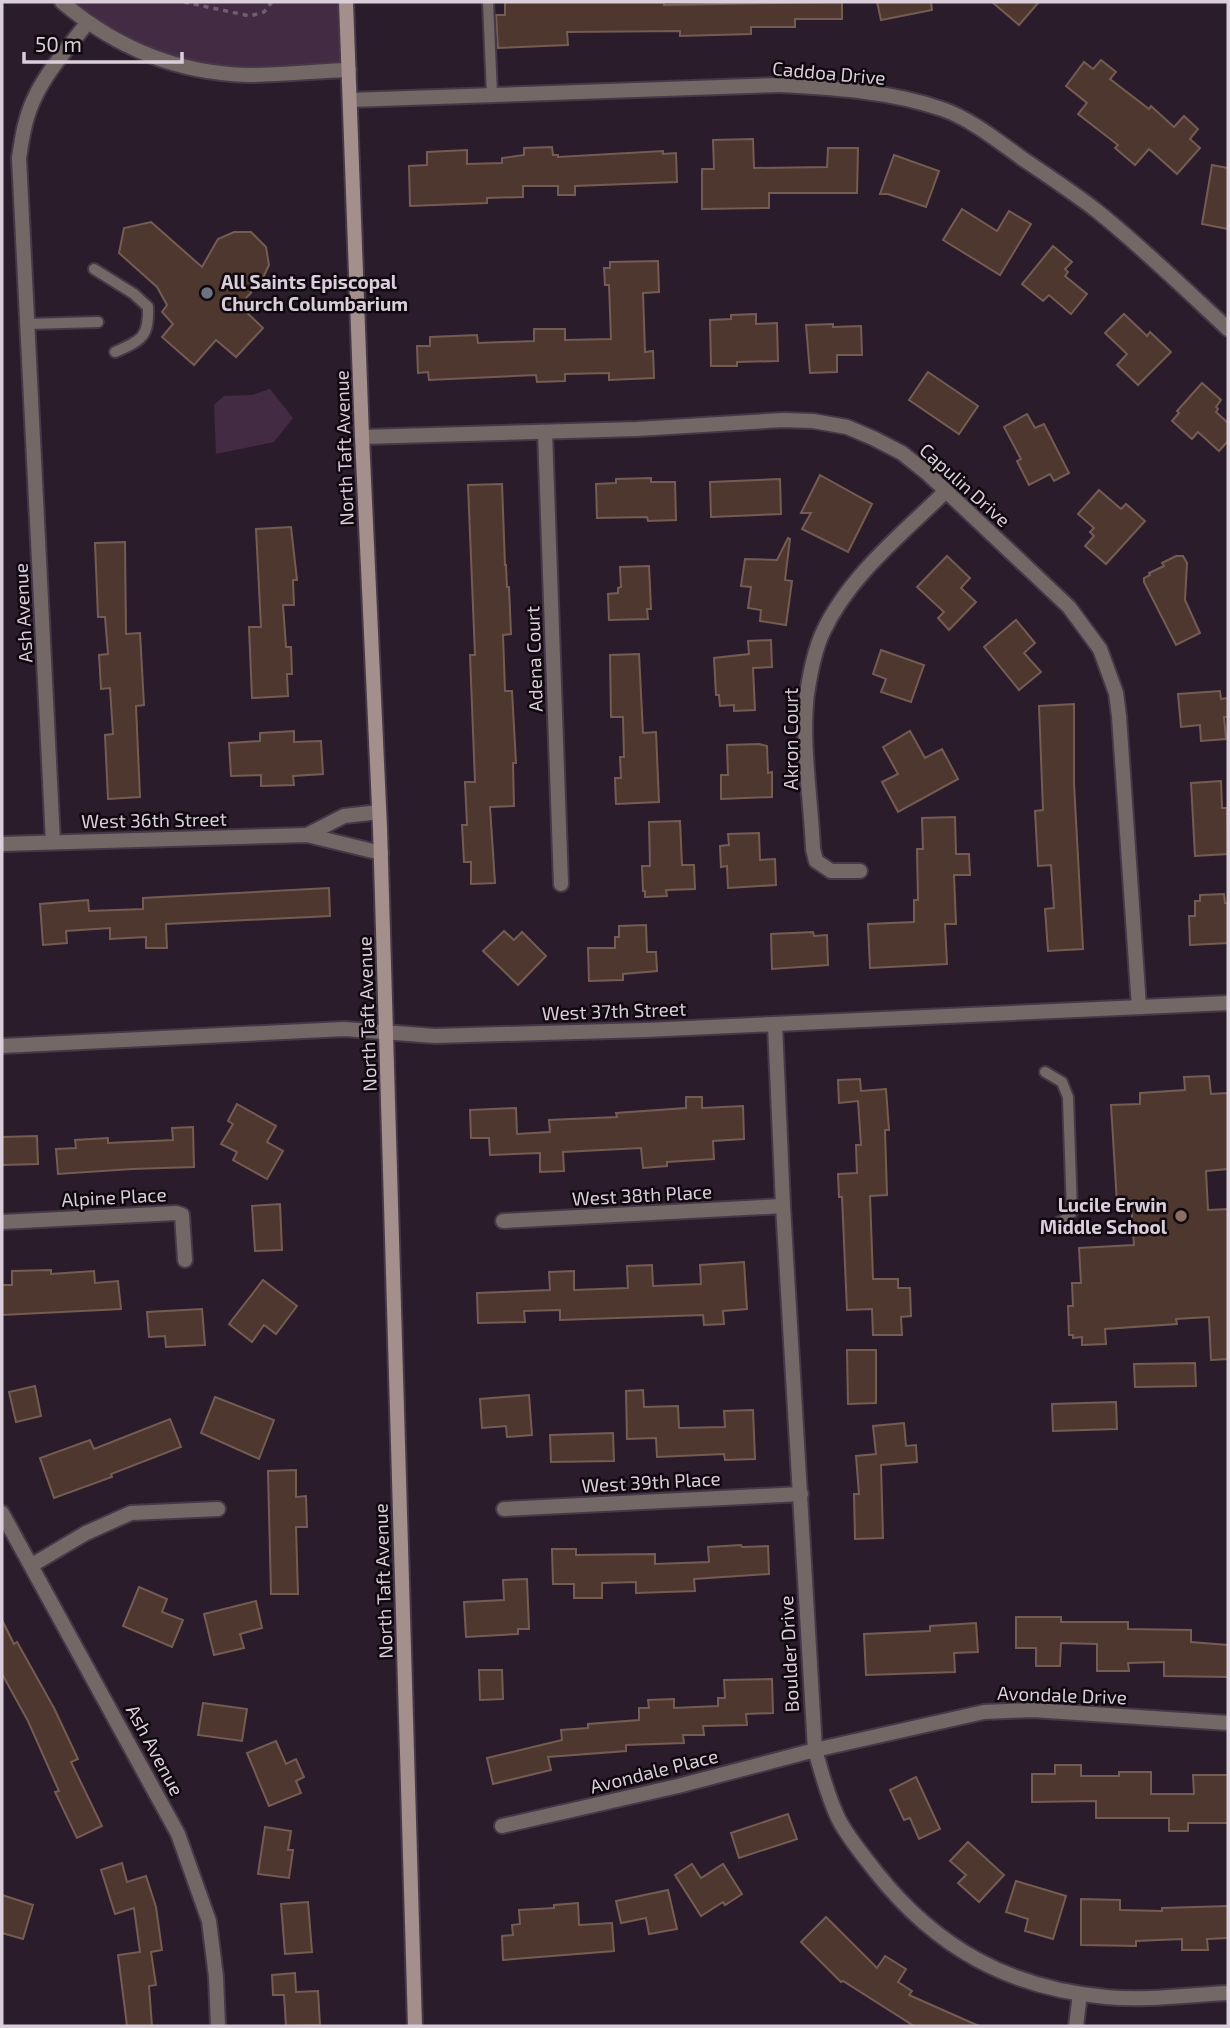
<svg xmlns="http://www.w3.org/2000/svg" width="1230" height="2028" font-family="'Exo 2',sans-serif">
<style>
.green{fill:#442b44}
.building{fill:#4e372f;stroke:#745c53;stroke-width:2}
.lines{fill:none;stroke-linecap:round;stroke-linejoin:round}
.service-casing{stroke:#473848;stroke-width:14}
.minor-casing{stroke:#473848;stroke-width:18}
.tertiary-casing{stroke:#473848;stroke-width:18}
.secondary-casing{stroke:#473848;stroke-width:18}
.path{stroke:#6e606f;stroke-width:3.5;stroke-dasharray:5 5;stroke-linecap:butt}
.service{stroke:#746866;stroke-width:10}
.minor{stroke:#746866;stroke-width:14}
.tertiary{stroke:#746866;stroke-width:14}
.secondary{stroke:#a38f8c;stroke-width:14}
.worship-dot{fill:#6b7280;stroke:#100910;stroke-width:2.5}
.education-dot{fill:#8d6e63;stroke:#100910;stroke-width:2.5}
.labels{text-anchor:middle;stroke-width:5;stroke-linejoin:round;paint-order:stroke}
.street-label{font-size:19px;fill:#d9ced9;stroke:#100910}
.poi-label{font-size:19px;font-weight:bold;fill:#d9ced9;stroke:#100910;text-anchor:start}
</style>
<rect width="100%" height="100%" fill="#2b1c2c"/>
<!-- green -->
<g class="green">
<polygon points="62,2 346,2 349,70 247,75 159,60"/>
<polygon points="270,389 293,418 274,442 216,454 214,405 224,396 252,395"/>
</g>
<!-- building -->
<g class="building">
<polygon points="505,2 664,2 664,5 842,2 842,19 795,19 795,27 751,27 751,34 680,36 680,31 567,32 568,45 498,48 496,15 505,15"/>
<polygon points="877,2 931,2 932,10 881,20"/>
<polygon points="992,2 1039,2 1019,25"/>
<polygon points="1101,60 1116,72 1110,79 1149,109 1151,106 1174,127 1184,116 1198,129 1190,139 1200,148 1177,174 1149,149 1135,165 1115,148 1118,145 1078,114 1087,103 1066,86 1084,62 1093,69"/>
<polygon points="753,139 754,168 827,167 828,148 858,148 857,193 769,193 769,208 702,209 702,169 714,169 713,140"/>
<polygon points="552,147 553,155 558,155 558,157 663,151 663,154 676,153 677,182 575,186 575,195 558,195 558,186 523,186 523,197 487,198 487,203 410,206 409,166 427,165 427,152 467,150 467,164 502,163 502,158 524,155 524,148"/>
<polygon points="894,155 939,171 926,207 888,194 880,194"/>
<polygon points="1212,165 1228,168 1228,229 1202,224"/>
<polygon points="962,209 997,231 1009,211 1031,224 1000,275 943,240"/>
<polygon points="151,222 202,267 218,239 234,232 251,232 266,247 269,265 262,280 250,287 251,293 239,305 263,328 236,357 216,340 194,365 162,337 173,324 162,312 167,305 157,287 119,253 124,228"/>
<polygon points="1053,246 1072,262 1065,269 1068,272 1065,276 1087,294 1071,314 1049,295 1043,301 1022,284"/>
<polygon points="658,261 659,292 643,293 645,352 653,351 654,378 609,380 609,373 565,374 565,381 537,382 536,375 429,380 428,372 418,373 417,346 430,346 430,337 477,335 478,343 534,341 534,329 565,329 565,340 611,339 609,285 605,285 604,268 610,268 610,262"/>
<polygon points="756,314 756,324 777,323 778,361 737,362 737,366 711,366 710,320 731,319 731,315"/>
<polygon points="1124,314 1147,336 1150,332 1171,352 1138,385 1117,365 1127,354 1105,333"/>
<polygon points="833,324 833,327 861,326 862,355 837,355 837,372 810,373 806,325"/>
<polygon points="928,372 978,406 959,434 909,400"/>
<polygon points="1202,383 1221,400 1216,407 1218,409 1216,412 1228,423 1228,441 1219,451 1198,432 1192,439 1172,421 1179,413 1177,411"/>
<polygon points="1027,414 1035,428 1044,424 1069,473 1054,481 1050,474 1029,485 1017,461 1021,459 1004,427"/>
<polygon points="820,475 872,504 848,552 802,529 811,513 801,513"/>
<polygon points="651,478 651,482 675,482 676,520 648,521 647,517 597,518 596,484 616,483 616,479"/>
<polygon points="780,479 781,514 711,517 710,482"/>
<polygon points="502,484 505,565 506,565 507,587 509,587 511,634 503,635 505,691 512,691 516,763 513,763 514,806 490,807 495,883 471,884 471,862 464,862 462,825 467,825 465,782 475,782 470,655 475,655 468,485"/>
<polygon points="1099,490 1121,509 1126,504 1145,521 1106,564 1085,546 1094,536 1090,532 1094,528 1078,514"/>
<polygon points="291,527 297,580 293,580 294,605 283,605 286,647 291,647 292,674 287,674 288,696 252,698 249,627 261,627 256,529"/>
<polygon points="788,538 790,539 785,580 792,581 786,625 760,621 761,610 748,608 751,587 741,586 745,559 777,560"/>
<polygon points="125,542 126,634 140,633 144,705 136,706 140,797 108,799 105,735 113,734 110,688 101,689 99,655 108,654 105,617 98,617 95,543"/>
<polygon points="947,556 970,578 961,588 976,602 949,630 938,618 944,612 917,587"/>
<polygon points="1176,556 1183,556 1187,563 1185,600 1200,633 1176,645 1144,582 1144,578 1150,575 1149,573 1164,566 1162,563"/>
<polygon points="649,566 651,609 647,609 648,619 609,620 608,594 618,593 618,588 621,587 620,567"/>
<polygon points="1016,620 1035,643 1024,653 1041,672 1019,690 984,647"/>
<polygon points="771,640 772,667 753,668 755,710 734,711 734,705 720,706 719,695 716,695 714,658 749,654 748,641"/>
<polygon points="881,650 924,665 911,702 881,692 886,679 873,674"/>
<polygon points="639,654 643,733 656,732 659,802 616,804 615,778 621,778 620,757 624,757 623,717 611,717 610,655"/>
<polygon points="1220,691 1221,699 1228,698 1228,717 1224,717 1226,739 1201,741 1200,725 1181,727 1178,694"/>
<polygon points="1074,704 1074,783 1083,949 1048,951 1045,909 1054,908 1051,865 1038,866 1035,811 1043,810 1039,706"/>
<polygon points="294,731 294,742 321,741 323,774 293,776 294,785 261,786 261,775 231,776 229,743 260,741 260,733"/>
<polygon points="910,731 925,758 942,749 958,779 898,812 882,782 898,774 883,747"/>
<polygon points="759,744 767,746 768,773 772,772 772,797 721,799 721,775 728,775 727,745"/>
<polygon points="1221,781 1222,808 1227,808 1228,854 1195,856 1191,783"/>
<polygon points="955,817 956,854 969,854 970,875 954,875 956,924 945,924 947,964 870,968 868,924 914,922 914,900 918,900 917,849 923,849 922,818"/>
<polygon points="680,821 682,865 694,865 695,889 666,890 667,896 645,897 645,891 643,891 642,866 650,866 649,822"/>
<polygon points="759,833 760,860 775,859 776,885 728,888 727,866 721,867 720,846 729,845 728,834"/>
<polygon points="329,888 330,916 166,924 167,948 146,948 146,937 110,939 110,928 66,931 67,943 43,945 40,904 88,900 89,911 143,909 143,898"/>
<polygon points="1224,894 1225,903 1228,903 1228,943 1190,945 1189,916 1195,916 1195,901 1200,901 1200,895"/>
<polygon points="646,925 647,952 656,952 657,971 623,974 623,980 589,981 588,948 615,948 615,937 619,937 619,926"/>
<polygon points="504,931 514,940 522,932 546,956 518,985 483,951"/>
<polygon points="813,932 814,936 827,935 828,965 772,969 771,934"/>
<polygon points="1209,1076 1211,1094 1228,1093 1228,1169 1206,1171 1208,1210 1228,1209 1228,1359 1211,1360 1209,1317 1176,1319 1177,1324 1105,1329 1106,1344 1082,1345 1082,1337 1073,1338 1073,1335 1069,1335 1068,1306 1073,1306 1072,1283 1081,1283 1079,1248 1134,1245 1131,1203 1117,1203 1111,1105 1140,1104 1140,1093 1185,1090 1184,1077"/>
<polygon points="860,1079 861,1091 886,1089 889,1130 885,1130 887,1195 870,1196 873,1279 898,1279 898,1288 910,1288 911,1316 901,1317 902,1335 873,1335 872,1309 847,1310 842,1197 839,1197 838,1174 857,1173 856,1145 861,1145 858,1101 839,1103 838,1080"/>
<polygon points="686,1097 702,1097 702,1108 743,1106 744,1139 713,1141 714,1159 667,1162 667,1166 643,1168 641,1148 563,1152 564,1171 540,1172 540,1153 490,1155 489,1138 471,1138 470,1110 516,1108 517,1134 550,1132 549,1120 617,1117 616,1113 686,1108"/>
<polygon points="237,1104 276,1126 267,1142 283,1151 267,1179 233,1160 237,1152 221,1144 233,1124 228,1121"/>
<polygon points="193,1127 194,1167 132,1169 58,1174 56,1149 76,1148 75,1140 108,1138 108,1143 173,1140 172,1128"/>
<polygon points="37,1136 38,1164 2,1165 2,1137"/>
<polygon points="280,1204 282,1250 255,1251 252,1206"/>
<polygon points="744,1262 747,1309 723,1311 724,1324 704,1325 703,1315 560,1320 560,1310 524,1311 525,1322 478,1323 477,1293 550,1290 549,1272 574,1271 574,1290 628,1288 627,1266 652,1265 653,1286 701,1284 700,1265"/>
<polygon points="51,1270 51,1274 94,1271 95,1283 118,1281 121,1309 2,1315 2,1285 12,1285 12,1271"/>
<polygon points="263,1280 297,1306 276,1334 264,1325 252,1342 229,1324"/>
<polygon points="202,1309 205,1345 166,1347 165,1336 149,1337 147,1312"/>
<polygon points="847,1350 876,1350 876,1403 848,1404"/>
<polygon points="1195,1363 1196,1386 1135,1387 1134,1364"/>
<polygon points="35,1386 41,1416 16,1422 9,1392"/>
<polygon points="643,1390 644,1407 678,1406 679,1428 725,1427 724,1411 753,1410 755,1459 725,1460 724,1454 657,1457 656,1438 627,1439 626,1391"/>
<polygon points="529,1395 532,1435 507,1437 506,1426 482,1428 480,1399"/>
<polygon points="215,1397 274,1420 259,1459 201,1433"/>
<polygon points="1116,1402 1117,1429 1053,1431 1052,1404"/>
<polygon points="170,1419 181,1447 111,1474 112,1477 54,1498 40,1458 90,1440 94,1449"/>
<polygon points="904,1423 906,1446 916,1445 917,1462 881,1465 883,1538 855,1539 854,1494 859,1494 856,1456 876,1454 873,1426"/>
<polygon points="613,1433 614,1461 551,1462 550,1435"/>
<polygon points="296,1470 296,1497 306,1496 307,1527 296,1527 298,1594 271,1594 268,1471"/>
<polygon points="741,1545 742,1547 768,1546 769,1574 694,1579 695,1591 636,1593 636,1582 602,1583 602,1598 574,1598 574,1584 553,1584 552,1549 576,1549 576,1555 655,1554 655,1564 709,1562 708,1547"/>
<polygon points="527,1579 529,1629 518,1629 518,1634 466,1637 464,1602 504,1600 503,1580"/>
<polygon points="139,1587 167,1599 162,1612 183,1620 172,1647 123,1626"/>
<polygon points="256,1601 262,1628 240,1634 244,1648 214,1655 204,1614"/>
<polygon points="1016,1617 1061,1617 1061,1622 1128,1622 1128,1629 1191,1630 1191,1642 1228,1645 1228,1677 1164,1676 1164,1662 1128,1663 1129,1671 1097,1671 1097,1644 1061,1643 1060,1666 1036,1666 1036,1648 1016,1648"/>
<polygon points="2,1620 14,1644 17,1642 54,1708 78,1759 71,1762 102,1826 77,1838 55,1792 59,1791 28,1721 2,1674"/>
<polygon points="976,1623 978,1652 954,1653 955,1672 866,1675 864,1634 930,1631 930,1626"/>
<polygon points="479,1670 502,1670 503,1699 480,1700"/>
<polygon points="772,1679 773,1713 746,1714 747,1725 703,1726 704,1735 683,1735 684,1743 626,1745 626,1751 548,1757 551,1770 493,1784 487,1758 562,1740 561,1730 588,1728 588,1724 639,1720 639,1708 649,1708 648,1700 674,1699 674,1708 718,1706 718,1698 725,1698 724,1680"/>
<polygon points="203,1703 247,1709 242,1741 198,1735"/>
<polygon points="276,1741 286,1764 296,1759 304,1777 296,1781 301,1793 269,1806 247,1753"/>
<polygon points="1055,1765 1081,1765 1081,1776 1119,1776 1119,1772 1151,1772 1151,1794 1194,1794 1193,1775 1228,1775 1228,1823 1188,1823 1188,1831 1169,1831 1169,1818 1096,1818 1096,1801 1032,1802 1032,1774 1055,1774"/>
<polygon points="916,1777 940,1829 919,1839 910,1818 904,1820 890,1790"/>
<polygon points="788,1814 797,1839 739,1858 731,1833"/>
<polygon points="265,1827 291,1831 288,1850 293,1850 289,1878 258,1874"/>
<polygon points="968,1842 1004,1875 979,1902 958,1883 966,1875 950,1861"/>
<polygon points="122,1863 127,1882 146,1876 156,1907 162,1950 151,1952 156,1985 149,1986 152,2026 127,2026 118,1955 140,1952 134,1908 115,1914 101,1870"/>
<polygon points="692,1864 701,1878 723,1864 742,1894 725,1905 723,1902 701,1916 675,1875"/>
<polygon points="1016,1881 1066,1896 1053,1939 1025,1931 1028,1919 1006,1912"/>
<polygon points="668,1890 677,1929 649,1934 646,1918 621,1923 616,1901"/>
<polygon points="2,1895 33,1905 23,1939 2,1933"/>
<polygon points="1081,1899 1120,1900 1120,1910 1162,1911 1162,1908 1228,1906 1228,1938 1207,1939 1208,1950 1182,1950 1182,1939 1136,1941 1136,1946 1081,1945"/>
<polygon points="308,1902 312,1952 285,1954 281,1904"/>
<polygon points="578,1903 579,1925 612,1923 614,1951 503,1960 502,1936 513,1935 512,1925 520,1924 519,1910 554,1908 554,1905"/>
<polygon points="826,1917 877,1968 885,1956 906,1969 898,1982 912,1991 909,1995 979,2026 914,2026 843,1981 841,1982 801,1942"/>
<polygon points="295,1973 296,1992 318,1991 320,2025 286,2026 284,1995 273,1995 272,1975"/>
</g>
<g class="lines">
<!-- service casing -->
<g class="service-casing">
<g id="service">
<polyline points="488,2 492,95"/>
<path d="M94,269L134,294L148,307C149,337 142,340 115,352"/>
<polyline points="28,324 98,322"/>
<polyline points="1045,1072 1062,1082 1068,1097 1072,1212 1064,1220 1050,1227"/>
</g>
</g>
<!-- minor casing -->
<g class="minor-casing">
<g id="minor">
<path d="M62,2C115,47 177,73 247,75C281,75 315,71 349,70"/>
<path d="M350,100L779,85C833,88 890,91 942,109C971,119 998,141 1023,159C1048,176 1074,193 1097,211C1143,248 1185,289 1228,329"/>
<polyline points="545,432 561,884"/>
<polyline points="362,437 637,429 783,420 813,421 847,427 873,438 902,453 927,473 1069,607 1100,649 1116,693 1119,716 1139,1007"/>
<polyline points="307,835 344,816 379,812"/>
<path d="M53,842L19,158C22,138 25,118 34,99C46,72 69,47 87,23"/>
<polyline points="2,844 307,835 381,853"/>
<path d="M860,871H831L816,861L813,849C811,799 801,743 807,694C810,674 815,649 823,632C849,576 903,533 946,491"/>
<path d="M775,1025L783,1206L815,1750C822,1774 828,1798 839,1820C849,1839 863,1855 876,1872C936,1948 1009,1988 1106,1997C1146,2001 1188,1995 1228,1993"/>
<polyline points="503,1221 783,1206"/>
<polyline points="2,1222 176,1213 182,1215 185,1260"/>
<polyline points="504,1509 801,1494"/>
<polyline points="2,1513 178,1834 209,1921 216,1977 218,2026"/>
<polyline points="32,1565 86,1533 131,1513 218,1509"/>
<polyline points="502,1826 678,1786 815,1750 984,1712 1032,1710 1228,1723"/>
<polyline points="1076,2026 1080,1994"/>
</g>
</g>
<!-- tertiary casing -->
<g class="tertiary-casing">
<polyline id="tertiary" points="2,1046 344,1029 435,1036 646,1030 1228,1003"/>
</g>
<!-- secondary casing -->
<g class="secondary-casing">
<polyline id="secondary" points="346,2 362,437 380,828 415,2026"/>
</g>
<!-- path -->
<polyline class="path" points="184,2 250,16 264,12 272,2"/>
<!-- service -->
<use href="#service" class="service"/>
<!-- minor -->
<use href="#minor" class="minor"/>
<!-- tertiary -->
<use href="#tertiary" class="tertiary"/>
<!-- secondary -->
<use href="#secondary" class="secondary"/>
</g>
<!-- markers -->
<circle class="worship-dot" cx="207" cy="293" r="7"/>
<circle class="education-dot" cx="1181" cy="1216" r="7"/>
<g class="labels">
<!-- street labels -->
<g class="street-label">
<text transform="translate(829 73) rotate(5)" y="7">Caddoa Drive</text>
<text transform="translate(344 448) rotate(-92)" y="7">North Taft Avenue</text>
<text transform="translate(965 485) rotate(42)" y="7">Capulin Drive</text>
<text transform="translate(23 613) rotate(-93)" y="7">Ash Avenue</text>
<text transform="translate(534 659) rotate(-92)" y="7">Adena Court</text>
<text transform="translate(791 739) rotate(-90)" y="7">Akron Court</text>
<text transform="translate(154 820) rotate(-1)" y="7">West 36th Street</text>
<text transform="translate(614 1011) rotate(-2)" y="7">West 37th Street</text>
<text transform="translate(367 1014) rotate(-92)" y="7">North Taft Avenue</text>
<text transform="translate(642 1195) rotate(-3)" y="7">West 38th Place</text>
<text transform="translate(114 1197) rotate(-3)" y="7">Alpine Place</text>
<text transform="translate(651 1482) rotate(-3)" y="7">West 39th Place</text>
<text transform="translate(383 1581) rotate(-92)" y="7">North Taft Avenue</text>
<text transform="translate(789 1654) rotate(-93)" y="7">Boulder Drive</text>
<text transform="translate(1062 1695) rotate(2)" y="7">Avondale Drive</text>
<text transform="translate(155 1750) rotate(62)" y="7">Ash Avenue</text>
<text transform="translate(654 1771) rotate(-14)" y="7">Avondale Place</text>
</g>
<!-- poi labels -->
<g class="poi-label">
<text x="221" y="289">All Saints Episcopal<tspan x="221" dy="22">Church Columbarium</tspan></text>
<text x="1167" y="1212" text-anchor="end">Lucile Erwin<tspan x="1167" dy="22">Middle School</tspan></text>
</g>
</g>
<!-- border -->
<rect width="1230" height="2028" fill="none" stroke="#d9ced9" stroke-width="7"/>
<!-- scale -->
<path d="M24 52v10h158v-10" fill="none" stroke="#d9ced9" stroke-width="3.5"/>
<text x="35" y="52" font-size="21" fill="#d9ced9" stroke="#100910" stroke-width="5" paint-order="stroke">50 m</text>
</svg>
